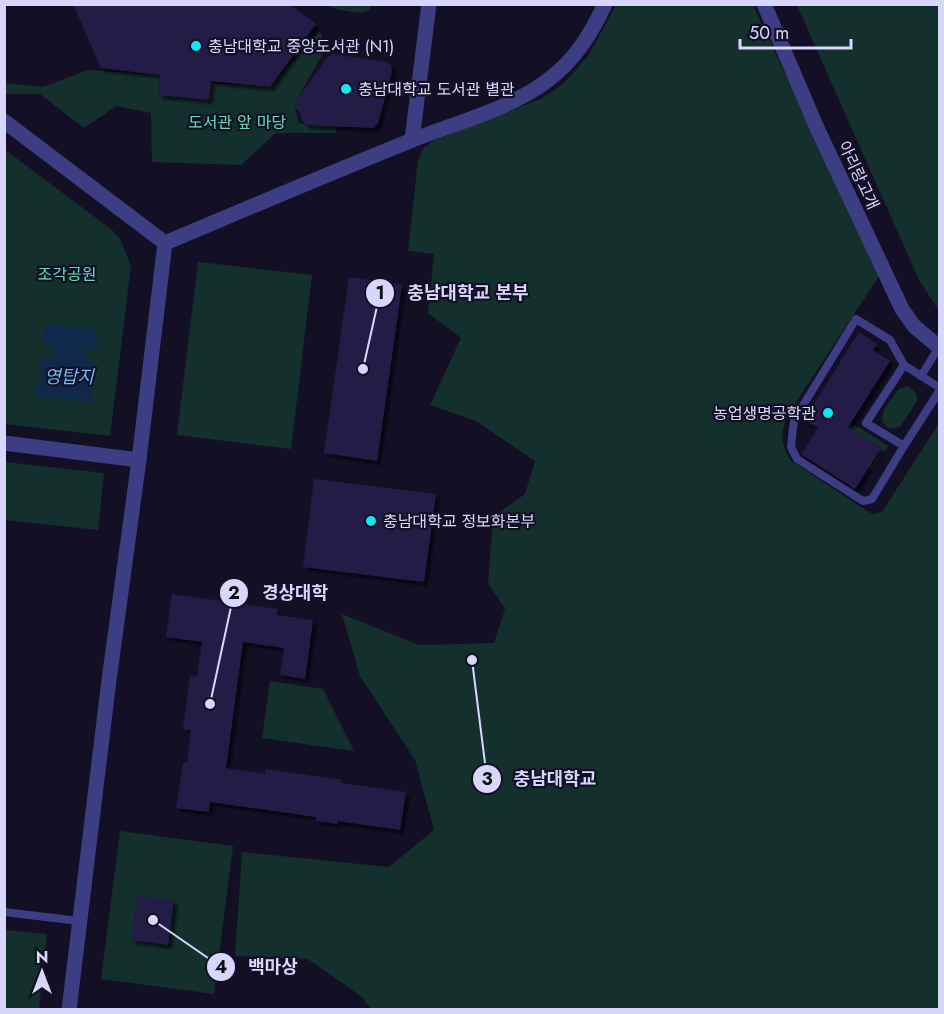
<svg xmlns="http://www.w3.org/2000/svg" width="944" height="1014" font-family="Jost,'Noto Sans KR',sans-serif">
<style>
.green{fill:#13302d}
.water{fill:#10284a}
.building{fill:#231d46;filter:url(#shadow)}
.lines{fill:none;stroke-linecap:round;stroke-linejoin:round}
.service{stroke:#3d3d83;stroke-width:8}
.minor{stroke:#3d3d83;stroke-width:15}
.poi-dot{fill:#0ae8f6;stroke:#131026;stroke-width:2}
.labels{text-anchor:middle;stroke-width:4.5;stroke-linejoin:round;paint-order:stroke}
.poi-label{font-size:16px;fill:#d9d6fd;stroke:#131026;text-anchor:start}
.park-label{font-size:16px;fill:#64dcb9;stroke:#131026}
.street-label{font-size:16px;fill:#d9d6fd;stroke:#131026}
.water-label{font-size:18px;font-style:italic;fill:#69bcf9;stroke:#131026}
.leader{fill:none;stroke:#d9d6fd;stroke-width:2}
.callout-dot{fill:#d9d6fd;stroke:#131026;stroke-width:2}
.mark-label{font-size:18px;text-anchor:middle;font-weight:bold;fill:#111}
.callout-label{font-size:18px;text-anchor:middle;font-weight:bold;fill:#d9d6fd;stroke:#131026;stroke-width:4.5;stroke-linejoin:round;paint-order:stroke}
</style>
<defs>
<filter id="shadow"><feDropShadow dx="4" dy="4" stdDeviation="1.5" flood-color="#0009"/></filter>
</defs>
<rect width="100%" height="100%" fill="#131026"/>
<!-- green -->
<g class="green">
<path d="M327,5H372C370,8 370,10 366,12C358,14 333,9 327,5Z"/>
<path d="M616,5H753L879,276L789,413C780,432 780,442 790,460L872,514L882,512L939,423V1009H371L362,997L308,959L235,956L242,852L389,867L434,830L415,760L360,676L342,614L419,645L494,643L505,609L488,583L493,517L525,494L535,461L476,421L430,405L461,338L428,313L434,254L408,251L418,160L424,147L435,140L543,98L564,83L588,56Z"/>
<polygon points="797,5 939,5 939,311 919,280"/>
<polygon points="320,31 326,48 294,105 299,123 337,127 335,133 276,133 241,165 152,162 151,113 116,106 84,128 40,94 5,94 4,83 43,87 88,70 160,75 158,95 209,100 211,83 270,87"/>
<polygon points="4,149 112,230 120,239 131,266 110,436 5,424"/>
<polygon points="198,262 312,275 291,449 177,435"/>
<path d="M908,386L917,394V401L900,427L890,429C872,419 890,401 899,389Z"/>
<polygon points="851,425 860,428 888,446 872,471 868,468 880,448 849,428"/>
<polygon points="5,462 104,473 98,530 5,520"/>
<polygon points="270,681 323,689 354,751 262,738"/>
<polygon points="120,831 233,846 214,994 101,979"/>
<polygon points="5,930 47,934 39,1009 5,1009"/>
</g>
<!-- water -->
<polygon class="water" points="45,324 98,329 96,349 86,349 84,360 95,361 91,402 37,397 41,357 53,358 54,346 43,345"/>
<!-- building -->
<g class="building">
<polygon points="73,4 289,4 316,24 270,87 211,81 209,100 158,95 160,75 101,68"/>
<polygon points="332,54 386,62 391,65 392,72 378,123 374,128 307,125 302,121 301,114 293,105 326,59"/>
<polygon points="349,277 402,285 377,461 324,453"/>
<polygon points="859,332 877,344 873,350 890,361 848,427 881,448 855,489 801,454 818,428 804,420"/>
<polygon points="314,479 436,494 424,582 303,567"/>
<polygon points="172,594 278,609 277,615 313,620 305,679 280,675 284,648 243,642 226,768 265,774 265,769 342,780 341,783 406,792 400,830 338,821 337,824 316,821 316,817 210,802 209,812 176,808 183,763 187,763 191,730 183,729 190,676 197,677 202,642 166,637"/>
<polygon points="137,896 174,900 168,945 131,940"/>
</g>
<g class="lines">
<!-- service -->
<g class="service">
<polyline points="904,365 890,340 856,319 794,420 791,447 797,459 863,501 872,499 904,446"/>
<polyline points="921,376 939,347"/>
<polyline points="940,388 904,365 866,423 904,446 940,390"/>
<polyline points="4,912 79,921"/>
</g>
<!-- minor -->
<g class="minor">
<polyline points="764,4 817,128 902,309 914,326 940,348"/>
<polyline points="4,121 165,243"/>
<polyline points="412,140 429,4"/>
<path d="M165,243C246,209 328,174 410,141C454,123 509,110 548,80C575,60 591,34 605,4"/>
<polyline points="4,443 139,460"/>
<polyline points="69,1010 109,680 139,460 165,243"/>
</g>
</g>
<!-- markers -->
<g class="poi-dot">
<circle cx="196" cy="46" r="6"/>
<circle cx="346" cy="89" r="6"/>
<circle cx="828" cy="413" r="6"/>
<circle cx="371" cy="521" r="6"/>
</g>
<g class="labels">
<!-- poi labels -->
<g class="poi-label">
<text x="208" y="52">충남대학교 중앙도서관 (N1)</text>
<text x="358" y="95">충남대학교 도서관 별관</text>
<text x="816" y="419" text-anchor="end">농업생명공학관</text>
<text x="383" y="527">충남대학교 정보화본부</text>
</g>
<!-- park labels -->
<g class="park-label">
<text x="237" y="128">도서관 앞 마당</text>
<text x="67" y="280">조각공원</text>
</g>
<!-- street labels -->
<g class="street-label">
<text transform="translate(859 175) rotate(65)" y="6">아리랑고개</text>
</g>
<!-- water labels -->
<g class="water-label">
<text x="69" y="383">영탑지</text>
</g>
</g>
<!-- callouts -->
<path class="leader" d="M363 369L380 293M210 704L234 593M472 660L487 779M153 920L221 967"/>
<g class="callout-dot">
<circle cx="363" cy="369" r="6"/>
<circle cx="210" cy="704" r="6"/>
<circle cx="472" cy="660" r="6"/>
<circle cx="153" cy="920" r="6"/>
<circle cx="380" cy="293" r="15"/>
<circle cx="234" cy="593" r="15"/>
<circle cx="487" cy="779" r="15"/>
<circle cx="221" cy="967" r="15"/>
</g>
<g class="mark-label">
<text x="380" y="299">1</text>
<text x="234" y="599">2</text>
<text x="487" y="785">3</text>
<text x="221" y="973">4</text>
</g>
<g class="callout-label">
<text x="468" y="299">충남대학교 본부</text>
<text x="295" y="599">경상대학</text>
<text x="555" y="785">충남대학교</text>
<text x="273" y="973">백마상</text>
</g>
<!-- border -->
<rect width="944" height="1014" fill="none" stroke="#d9d6fd" stroke-width="12"/>
<!-- north arrow -->
<g transform="translate(42 972)" stroke="#131026" stroke-width="4.5" paint-order="stroke">
<path d="M0-4.5L10 22L0 15L-10 22Z" fill="#d9d6fd"/>
<text y="-9" font-size="16" font-weight="bold" text-anchor="middle" fill="#d9d6fd">N</text>
</g>
<!-- scale -->
<path d="M740 39v9h111v-9" fill="none" stroke="#d9d6fd" stroke-width="3"/>
<text x="749" y="39" font-size="18" fill="#d9d6fd" stroke="#131026" stroke-width="4.5" paint-order="stroke">50 m</text>
</svg>
